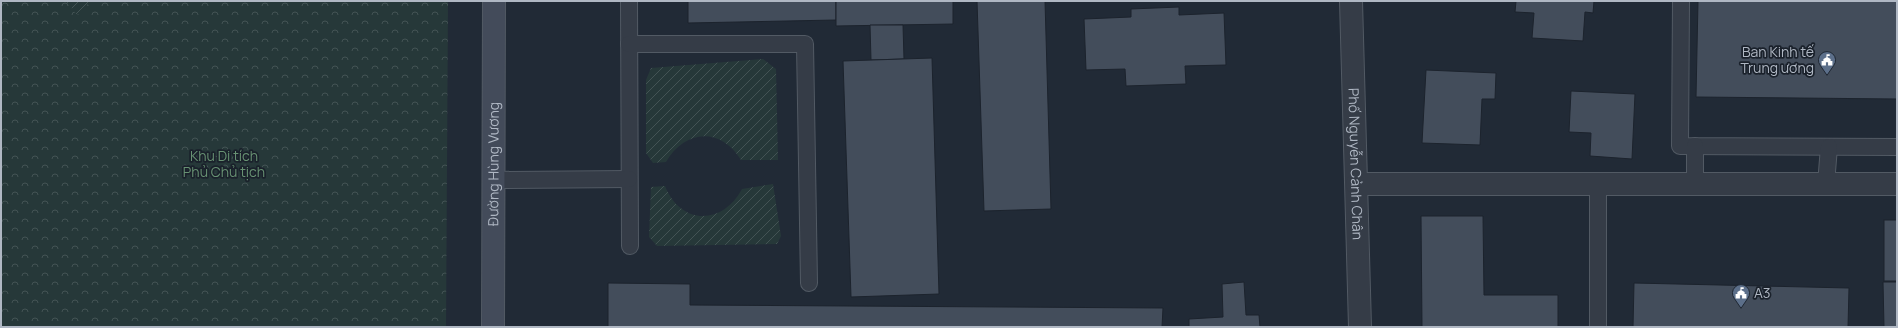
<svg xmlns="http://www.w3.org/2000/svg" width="1898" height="328" font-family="Manrope,sans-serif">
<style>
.park{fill:url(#park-crowns)}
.garden{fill:url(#garden-furrows)}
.building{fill:#434d5b;stroke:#1c232d}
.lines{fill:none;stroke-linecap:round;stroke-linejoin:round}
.lane-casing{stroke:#525a64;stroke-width:18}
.street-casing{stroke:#525a64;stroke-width:24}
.secondary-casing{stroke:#525a64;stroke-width:24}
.lane{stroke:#353c47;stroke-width:16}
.street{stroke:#353c47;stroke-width:22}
.secondary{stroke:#434b5a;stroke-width:22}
.labels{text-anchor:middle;stroke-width:3.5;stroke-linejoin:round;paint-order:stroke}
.poi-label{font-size:14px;fill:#afb7c3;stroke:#1a212b;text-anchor:end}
.park-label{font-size:14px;fill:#689273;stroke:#1a212b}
.street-label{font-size:14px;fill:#afb7c3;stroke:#1a212b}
</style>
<defs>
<pattern id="park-crowns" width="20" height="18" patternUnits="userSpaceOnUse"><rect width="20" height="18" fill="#263839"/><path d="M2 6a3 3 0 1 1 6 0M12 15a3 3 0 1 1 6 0" fill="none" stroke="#435354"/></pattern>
<pattern id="garden-furrows" width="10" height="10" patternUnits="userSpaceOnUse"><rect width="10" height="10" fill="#263839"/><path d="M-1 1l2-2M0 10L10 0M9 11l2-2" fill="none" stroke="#435354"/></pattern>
</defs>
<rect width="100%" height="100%" fill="#212a36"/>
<!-- park -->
<polygon class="park" points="1,1 448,1 446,327 1,327"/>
<!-- garden -->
<g class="garden">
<polygon points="66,1 91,1 77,15"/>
<path d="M763,59L776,69L778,160H741C721,127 685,129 666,162L653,163L646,153V80L651,68Z"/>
<path d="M773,184L781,236L777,244L657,246L649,237L651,187L665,186C681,226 723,225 742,189Z"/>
</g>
<!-- building -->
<g class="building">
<polygon points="688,1 836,1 836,20 688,23"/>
<polygon points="836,1 953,1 953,24 836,26"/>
<polygon points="977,1 1045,1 1051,209 984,211"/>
<polygon points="1516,1 1594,1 1593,13 1585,12 1583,41 1532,38 1534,13 1515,12"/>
<polygon points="1698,1 1897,1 1897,99 1696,97"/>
<polygon points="1179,7 1179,15 1224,13 1226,65 1185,66 1186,84 1126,86 1125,69 1086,70 1084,19 1131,17 1131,9"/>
<polygon points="870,25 903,25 904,59 871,60"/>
<polygon points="932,58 939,294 851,297 843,61"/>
<polygon points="1426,70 1496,73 1495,99 1482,99 1480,145 1422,143"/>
<polygon points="1571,91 1635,94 1632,159 1590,156 1591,133 1569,132"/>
<polygon points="1421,216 1483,216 1484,295 1558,295 1558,327 1422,327"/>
<rect x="1884" y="220" width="13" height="61"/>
<polygon points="1244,282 1246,315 1259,315 1260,327 1189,327 1189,319 1223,317 1222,284"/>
<polygon points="1883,282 1897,282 1897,327 1884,327"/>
<polygon points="608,283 690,284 690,305 1163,308 1162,327 608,327"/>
<polygon points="1634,283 1849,288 1848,327 1633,327"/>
</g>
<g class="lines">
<!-- lane casing -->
<g class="lane-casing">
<g id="lane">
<polyline points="629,1 630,246"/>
<polyline points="1681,1 1680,146 1897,147"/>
<polyline points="629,44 805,44 809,283"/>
<polyline points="493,180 629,179"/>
<polyline points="1695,184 1695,146"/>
<polyline points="1826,184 1829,147"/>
<polyline points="1598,327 1598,184"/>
</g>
</g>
<!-- street casing -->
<g class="street-casing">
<g id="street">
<path id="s1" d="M1351,1L1360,327"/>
<polyline points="1357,184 1897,184"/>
</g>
</g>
<!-- secondary casing -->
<g class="secondary-casing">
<g id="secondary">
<path id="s2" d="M493,327L494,1"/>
</g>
</g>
<!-- lane -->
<use href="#lane" class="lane"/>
<!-- street -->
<use href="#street" class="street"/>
<!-- secondary -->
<use href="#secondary" class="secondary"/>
</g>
<!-- icons -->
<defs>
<g id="civic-pin" transform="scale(0.9)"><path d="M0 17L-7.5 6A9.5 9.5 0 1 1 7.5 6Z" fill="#5c6f8a" stroke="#1a212b"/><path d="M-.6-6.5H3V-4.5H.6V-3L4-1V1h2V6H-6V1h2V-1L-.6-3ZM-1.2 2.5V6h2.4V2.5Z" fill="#fff"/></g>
</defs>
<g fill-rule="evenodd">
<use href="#civic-pin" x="1827" y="60"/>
<use href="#civic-pin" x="1741" y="293"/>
</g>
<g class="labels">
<!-- poi labels -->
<g class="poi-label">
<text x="1814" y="57">Ban Kinh tế<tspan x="1814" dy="16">Trung ương</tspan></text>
<text x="1754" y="298" text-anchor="start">A3</text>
</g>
<!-- park labels -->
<g class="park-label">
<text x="224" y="161">Khu Di tích<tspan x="224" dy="16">Phủ Chủ tịch</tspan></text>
</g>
<!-- street labels -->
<g class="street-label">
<text dy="5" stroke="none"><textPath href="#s2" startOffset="163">Đường Hùng Vương</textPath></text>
<text dy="5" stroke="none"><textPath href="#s1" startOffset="163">Phố Nguyễn Cảnh Chân</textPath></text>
</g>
</g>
<!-- border -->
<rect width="1898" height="328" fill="none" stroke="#afb7c3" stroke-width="4"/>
</svg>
